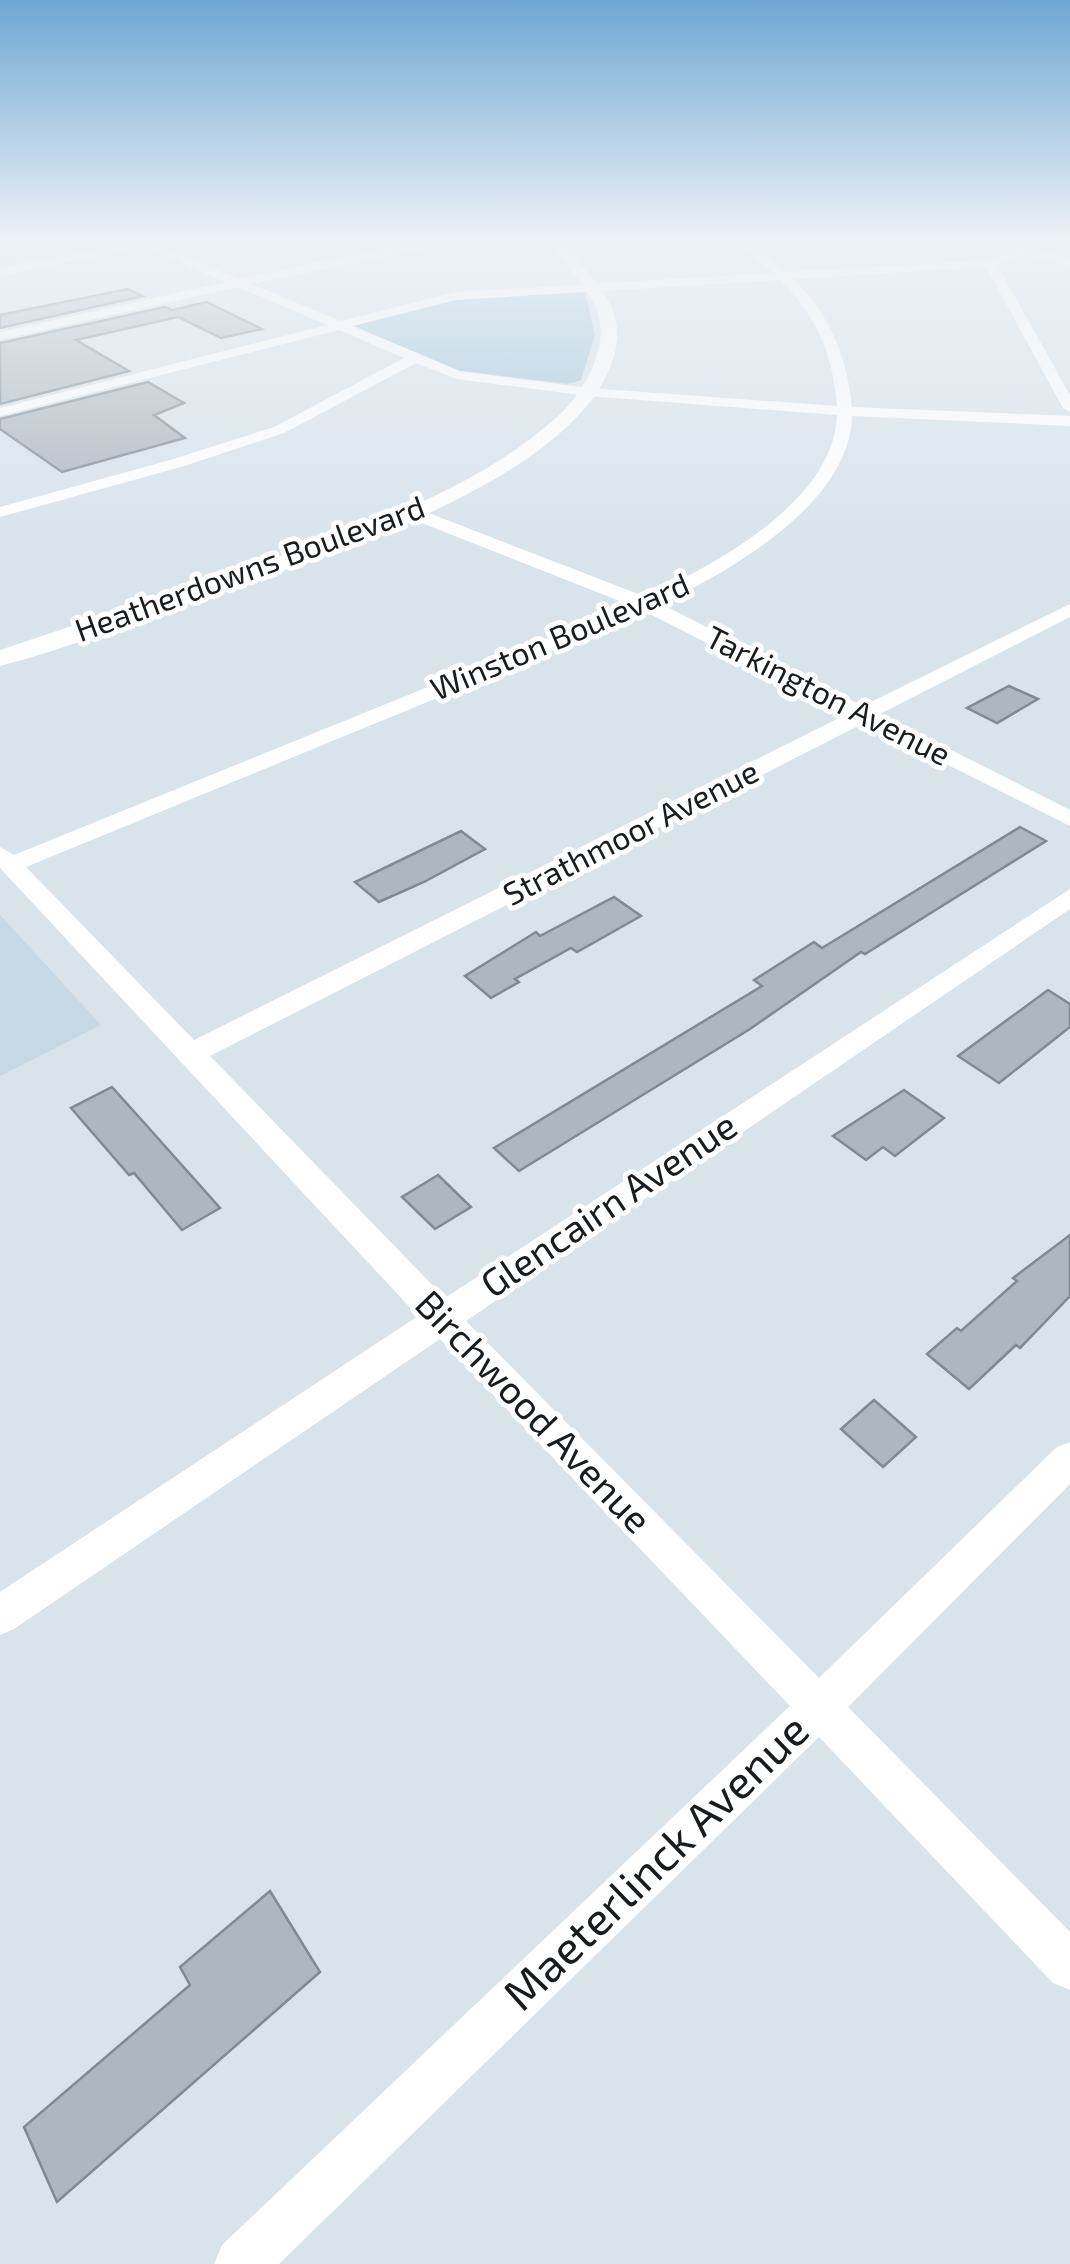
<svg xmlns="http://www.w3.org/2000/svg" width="1070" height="2264" font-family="'Exo 2',sans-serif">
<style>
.built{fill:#c7d9e4}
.green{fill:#9dc3da}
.building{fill:#adb7be;stroke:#808a90;stroke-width:2.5}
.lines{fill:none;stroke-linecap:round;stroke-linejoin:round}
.minor{fill:#fff;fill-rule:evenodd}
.tertiary{fill:#fff;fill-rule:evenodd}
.labels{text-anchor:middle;stroke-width:10;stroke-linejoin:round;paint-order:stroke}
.far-street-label{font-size:32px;fill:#181c1e;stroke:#fff}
.street-label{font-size:38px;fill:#181c1e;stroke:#fff}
.near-street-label{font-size:45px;fill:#181c1e;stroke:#fff}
</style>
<rect width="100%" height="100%" fill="#d8e3ea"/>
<!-- built -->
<g class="built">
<polygon points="0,238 143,238 0,266"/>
<polygon points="0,915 101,1025 0,1076"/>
</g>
<!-- green -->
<polygon class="green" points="574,291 585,292 595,335 581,380 568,384 451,370 352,327 354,323 460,298"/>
<!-- building -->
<g class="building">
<polygon points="128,289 143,296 0,328 0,315"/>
<polygon points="207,302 262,329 221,338 178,317 76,340 129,371 0,404 0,343 165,307 172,310"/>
<polygon points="148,382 184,403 154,415 185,438 62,472 0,429 0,419"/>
<polygon points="1009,686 1038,699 997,723 967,708"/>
<polygon points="1020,827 1046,841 865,954 861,952 750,1029 519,1171 494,1148 762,986 754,980 814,942 822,948"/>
<polygon points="461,831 485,849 424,882 379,902 355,882"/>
<polygon points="614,897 641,916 577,952 571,948 515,979 519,982 491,998 465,976 536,932 540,936"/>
<polygon points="1048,990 1070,1004 1070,1027 999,1083 958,1056"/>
<polygon points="112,1087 147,1126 220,1208 182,1230 134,1173 129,1175 71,1108"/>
<polygon points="904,1090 944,1118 895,1156 883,1147 866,1160 833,1136"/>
<polygon points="438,1175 471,1207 435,1229 402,1197"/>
<polygon points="1070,1235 1070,1296 1020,1348 1016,1345 969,1389 927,1354 957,1328 961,1331 1017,1281 1013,1278"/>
<polygon points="874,1400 916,1437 883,1467 841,1429"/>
<polygon points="270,1891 320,1972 57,2202 24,2127 190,1985 180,1967"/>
</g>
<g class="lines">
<!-- minor -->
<path class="minor" d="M158,238L170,240L157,245L240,279L388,247L479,238L251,284L341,321L456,292L773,273L733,238H745L786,272L989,260L1013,251L968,238H986L1070,258V266L1026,255L997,265L1070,395V412L1063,408L986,267L793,279C830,315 847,356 852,407L1070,416V426L852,416C850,504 730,571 661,604L863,706L1070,604V617L880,714L1070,810V826L864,723L210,1056L445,1298L1070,889V909L466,1321L819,1678L1057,1447L1070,1442V1484L848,1707L1070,1932V1990L1053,1983L819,1737L279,2264H214L222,2245L790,1706L440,1339L14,1629L0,1635V1592L418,1316L0,868V847L14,855L630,605L409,518V510H421L646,597C714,565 834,502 837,415L588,396L457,379L416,363L284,433L181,467L0,517V507L170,460L274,427L404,358L339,330L0,416V408L327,325L238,287L0,340V332L226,282L144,247L0,276V268ZM780,280C817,316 833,355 837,406L588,388L460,371L353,326L456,300ZM646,612L847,714L194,1040L26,867Z"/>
<!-- tertiary -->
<path class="tertiary" d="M543,238H557C580,266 622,299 617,340C603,476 305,562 195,601C131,623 66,649 0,666V650C77,624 153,599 230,573C339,536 461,499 550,423C575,403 595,373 600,341C607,299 565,267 543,238Z"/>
</g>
<!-- sky -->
<linearGradient id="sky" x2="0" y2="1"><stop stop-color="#6fa7d4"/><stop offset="0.43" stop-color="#edf2f6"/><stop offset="1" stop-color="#edf2f6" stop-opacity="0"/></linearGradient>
<rect width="1070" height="555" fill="url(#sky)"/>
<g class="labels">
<!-- far-street labels -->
<g class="far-street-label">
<text transform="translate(250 569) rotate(-20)" y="11">Heatherdowns Boulevard</text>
<text transform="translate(560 637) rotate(-23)" y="11">Winston Boulevard</text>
<text transform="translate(828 696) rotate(27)" y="11">Tarkington Avenue</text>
<text transform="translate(631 833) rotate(-27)" y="11">Strathmoor Avenue</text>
</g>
<!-- street labels -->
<g class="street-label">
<text transform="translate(609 1205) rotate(-34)" y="13">Glencairn Avenue</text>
<text transform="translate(533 1412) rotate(46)" y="13">Birchwood Avenue</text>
</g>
<!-- near-street labels -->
<g class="near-street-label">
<text transform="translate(656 1862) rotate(-44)" y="16">Maeterlinck Avenue</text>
</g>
</g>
</svg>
